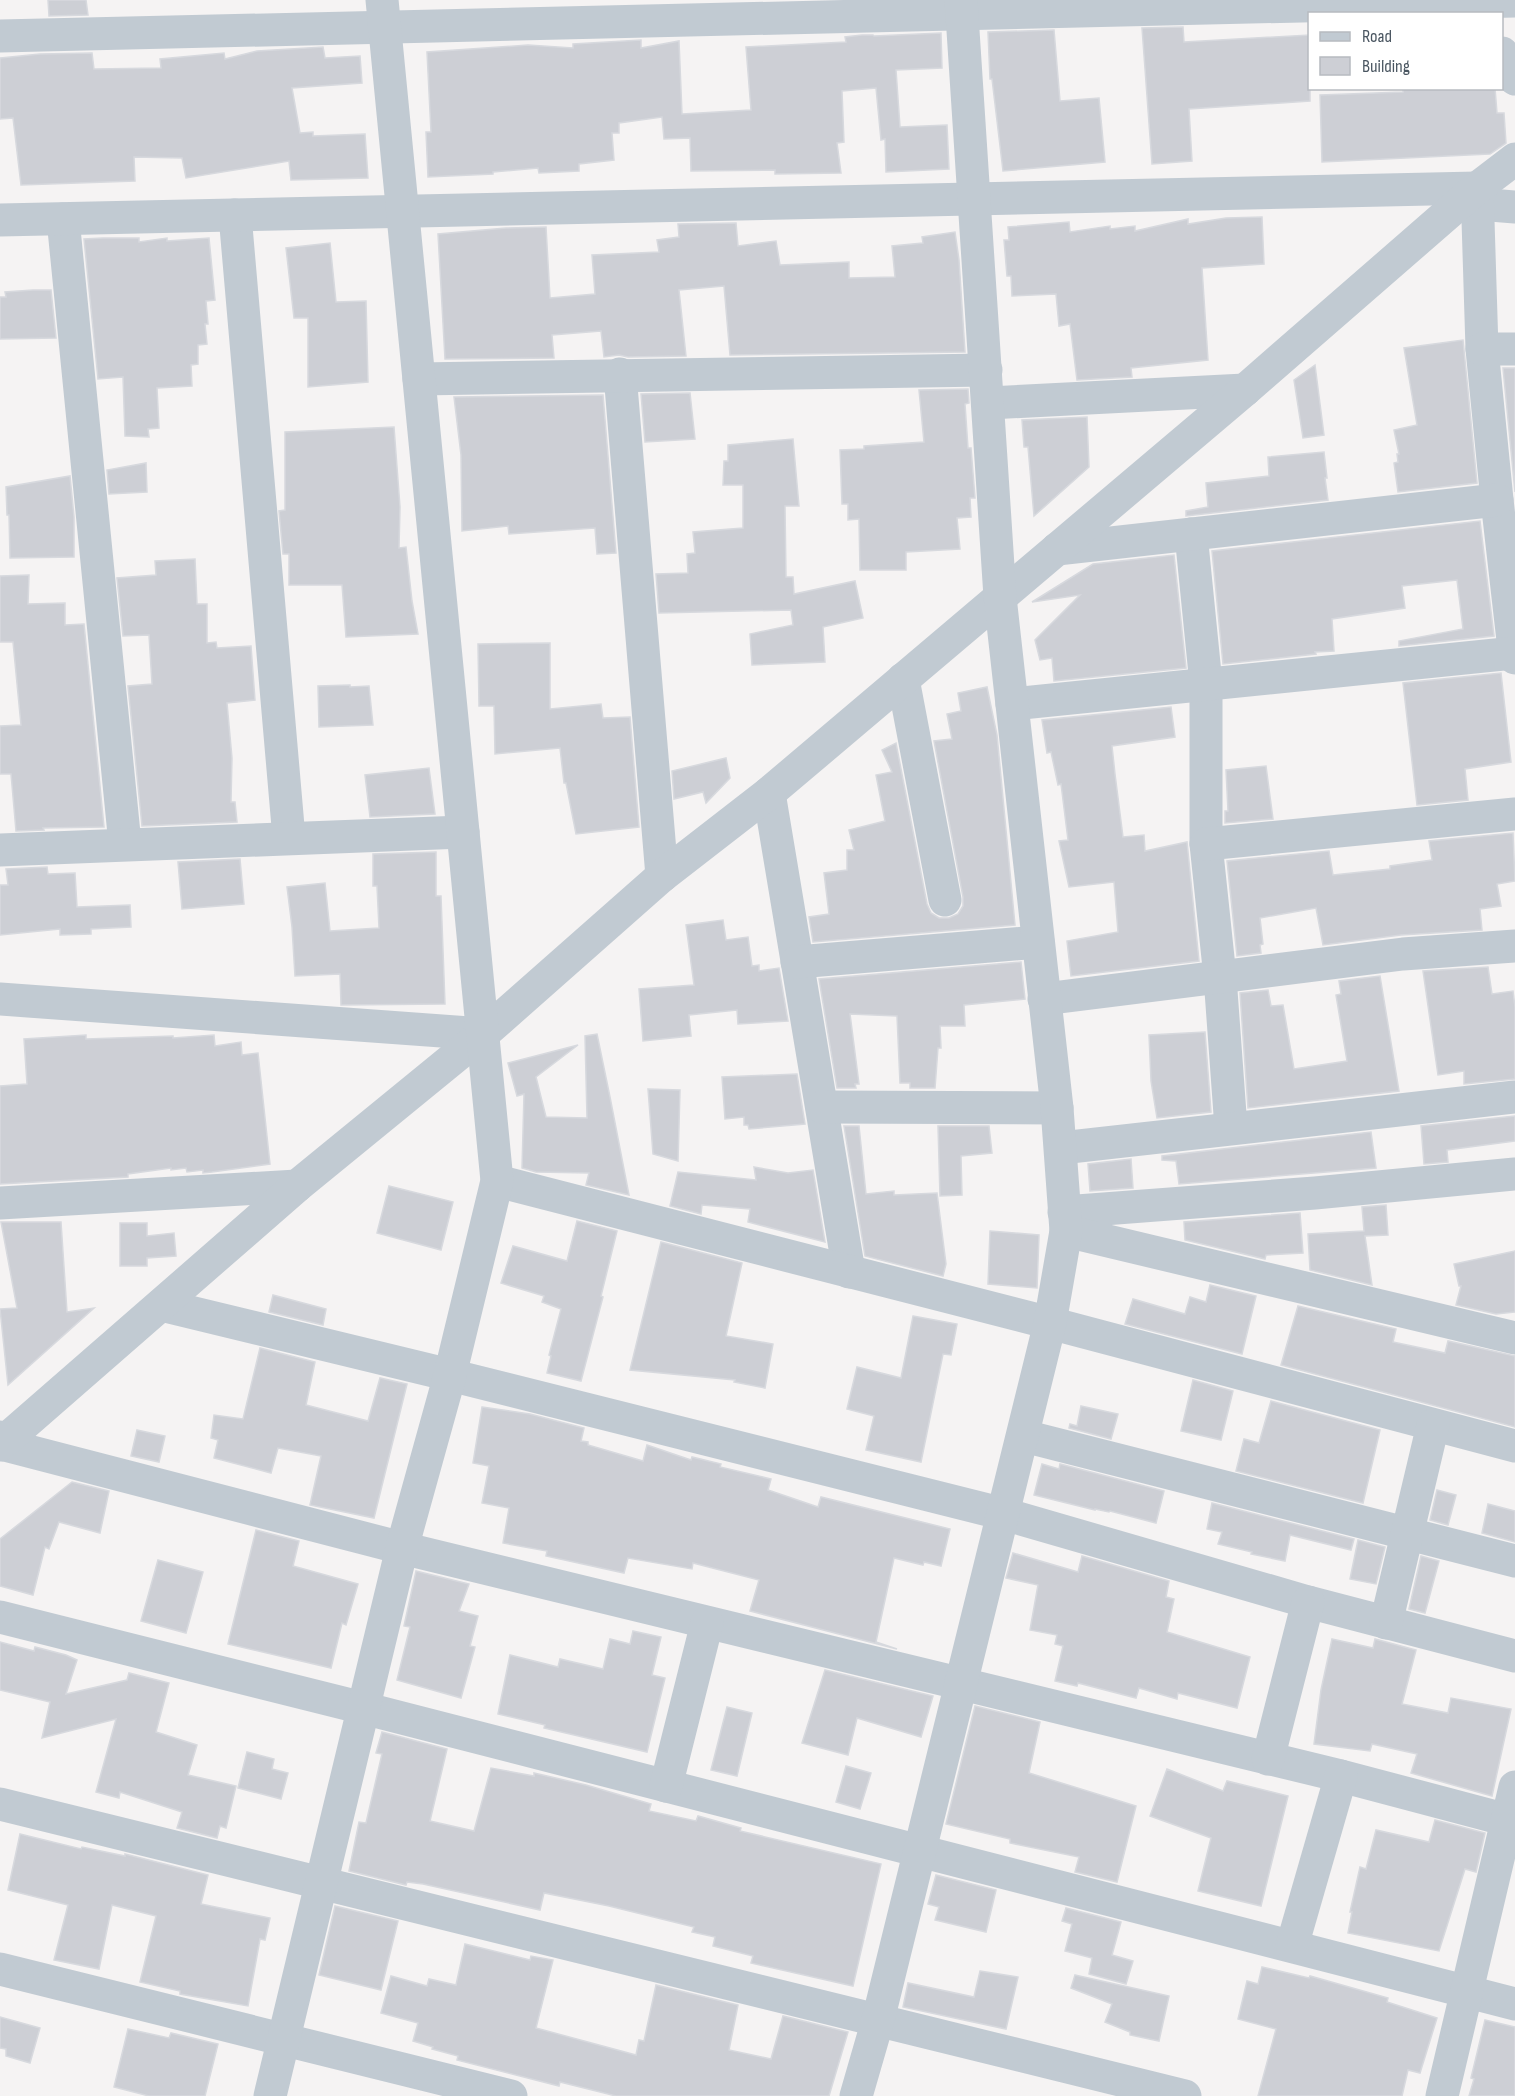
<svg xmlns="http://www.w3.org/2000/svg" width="1515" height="2096" font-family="'Sofia Sans Condensed',sans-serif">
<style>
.building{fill:#cdcfd5;stroke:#d7d9de;stroke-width:1.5}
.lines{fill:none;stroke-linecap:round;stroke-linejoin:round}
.minor{stroke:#c1cad2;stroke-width:33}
</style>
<rect width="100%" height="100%" fill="#f5f3f3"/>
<!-- building -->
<g class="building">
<polygon points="48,0 86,0 88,15 49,16"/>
<polygon points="1183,27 1184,42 1310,35 1310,101 1189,109 1192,161 1152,164 1142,28"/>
<polygon points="1054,30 1060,101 1099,98 1105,162 1003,171 992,79 990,79 988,32"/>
<polygon points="941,33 942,68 896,70 900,127 947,125 949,169 886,172 885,139 881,140 876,88 842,91 844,142 837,143 841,173 775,174 775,170 691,171 690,138 664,139 662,117 619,123 619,133 612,133 614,160 579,164 579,171 539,173 538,168 493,172 493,174 428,177 426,132 431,132 427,52 528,45 573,48 573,44 641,40 641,48 679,41 682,114 751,110 746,47 846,42 845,37 862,35 873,35 874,36"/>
<polygon points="323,47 325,58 360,56 362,83 292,88 300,133 313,132 313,136 365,134 368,178 291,180 289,161 186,178 182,158 134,157 135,181 21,185 13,118 0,119 0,58 40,54 92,53 94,69 161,68 160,59 224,53 225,59 257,51"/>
<polygon points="1403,88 1495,88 1497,113 1504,113 1506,143 1490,154 1322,162 1320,95 1403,92"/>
<polygon points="1262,217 1264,264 1202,268 1208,360 1131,368 1132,377 1077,380 1070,324 1059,326 1056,294 1012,296 1011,276 1007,276 1004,240 1009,240 1008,227 1069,222 1070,232 1110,226 1110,229 1135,226 1135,231 1188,219 1188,224 1226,218"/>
<polygon points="736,223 738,246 776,241 780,265 849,262 849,278 895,277 892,246 923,243 922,237 955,232 959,260 965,352 730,355 724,286 679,290 686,356 628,357 619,355 604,357 601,331 552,335 554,358 445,359 438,234 506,228 546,227 550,298 595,294 592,255 659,252 657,240 679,237 678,224"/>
<polygon points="103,238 139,238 139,242 167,238 167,241 209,238 215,300 206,301 208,324 205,324 207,344 198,345 198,364 191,365 192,386 157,388 159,428 148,429 149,437 125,436 123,377 98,379 84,239"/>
<polygon points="330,243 336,302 366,301 368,382 308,387 308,318 294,318 286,248"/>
<polygon points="33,290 51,290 56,338 0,339 0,297 6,297 5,292"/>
<polygon points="1463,340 1477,483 1398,492 1394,463 1398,462 1397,454 1399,454 1394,430 1417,425 1404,348"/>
<polygon points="1315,365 1324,435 1303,438 1294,380"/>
<polygon points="1503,368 1515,368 1515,492"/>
<polygon points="968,389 969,403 965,404 968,448 971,448 975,498 970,498 971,517 957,518 960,549 906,552 906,570 860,570 859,519 848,520 848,504 842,504 840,450 864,449 864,446 924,442 919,390"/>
<polygon points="690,393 695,439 645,442 641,394"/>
<polygon points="603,395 616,553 597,554 595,528 509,534 508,526 462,531 461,455 454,397"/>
<polygon points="1087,417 1089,467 1034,516 1028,447 1024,447 1022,420"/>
<polygon points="394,427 400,507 399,548 406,547 412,601 418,634 346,637 342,585 289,585 289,554 283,554 279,511 285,510 285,432"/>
<polygon points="793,439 799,506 785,506 786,577 793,577 794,594 855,581 863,618 823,627 825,662 752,665 750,634 793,625 791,610 659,613 656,574 688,573 687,554 695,553 693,532 743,528 743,485 723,485 724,461 728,461 728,445"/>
<polygon points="1324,452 1327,478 1325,478 1328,500 1186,516 1186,511 1208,507 1206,483 1269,476 1268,457"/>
<polygon points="146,463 147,492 109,494 107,470"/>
<polygon points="70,476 74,517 74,557 10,558 9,515 7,515 6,487"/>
<polygon points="1480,521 1494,636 1399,646 1399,641 1463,629 1457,580 1402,586 1405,608 1332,619 1334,651 1315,652 1316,654 1223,664 1212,551"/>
<polygon points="1174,555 1186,668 1054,681 1052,658 1040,660 1035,640 1080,595 1032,602 1093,564"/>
<polygon points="195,559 197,604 207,604 207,643 216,642 217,648 251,646 255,700 227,703 232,758 231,802 235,802 237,822 142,826 128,686 152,684 149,635 123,636 117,578 156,575 155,561"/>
<polygon points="29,575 28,604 65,603 65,625 84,624 104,827 43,828 44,830 16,831 11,774 0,774 0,726 21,725 13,642 0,642 0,576"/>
<polygon points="550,643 550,709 601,704 603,718 630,717 639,827 576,834 566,783 564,783 560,748 495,754 494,706 479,706 478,644"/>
<polygon points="1501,673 1511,762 1465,769 1468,800 1417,805 1403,683"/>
<polygon points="350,685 350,687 369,686 373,725 319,727 318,686"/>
<polygon points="987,687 997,735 1015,925 813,942 809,917 829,914 824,873 847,870 847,850 854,850 849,830 885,821 876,775 892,772 882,750 896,743 927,904 931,913 939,918 949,918 958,914 963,906 963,897 934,741 952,739 947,714 961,711 958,693"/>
<polygon points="1171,707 1175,737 1112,746 1115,774 1123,837 1144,835 1145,851 1187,842 1199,961 1071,976 1067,941 1118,932 1114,882 1069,887 1059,841 1068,840 1061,784 1058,785 1051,752 1047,753 1042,720"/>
<polygon points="726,758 730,778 706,803 703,792 674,799 672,771"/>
<polygon points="1266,766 1273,819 1225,823 1225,811 1228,811 1226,770"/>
<polygon points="429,768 435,814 370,817 365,775"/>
<polygon points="1513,833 1515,881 1497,884 1501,906 1480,909 1482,930 1401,935 1323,945 1316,908 1260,918 1263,944 1260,945 1261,953 1237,956 1227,861 1329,851 1333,875 1390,869 1390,866 1432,860 1429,841"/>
<polygon points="436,852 436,896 441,896 445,1004 341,1005 340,974 295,976 292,927 287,887 325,883 330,931 379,928 377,886 373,886 373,854"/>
<polygon points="240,859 244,904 182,909 178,862"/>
<polygon points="47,867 48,874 75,873 77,907 130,905 131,927 91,929 91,934 60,935 60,929 0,935 0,885 8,885 6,869"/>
<polygon points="723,920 726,940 748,937 752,966 759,965 759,971 779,968 788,1021 738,1024 737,1010 689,1015 691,1036 643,1041 639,989 694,985 686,925"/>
<polygon points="1021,962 1025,999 964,1005 965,1026 940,1026 941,1048 938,1048 935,1088 910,1088 910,1083 900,1083 897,1016 850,1014 859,1084 855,1084 856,1088 837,1088 819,979"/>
<polygon points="1488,967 1492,994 1513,991 1515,1007 1515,1079 1464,1084 1464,1071 1438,1075 1423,971"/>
<polygon points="1380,976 1399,1091 1248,1108 1240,993 1268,990 1271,1006 1283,1005 1294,1069 1347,1061 1336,995 1341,994 1339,981"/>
<polygon points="1205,1032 1211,1112 1157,1118 1151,1081 1149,1035"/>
<polygon points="597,1034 610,1097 629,1195 586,1185 589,1173 536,1172 522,1168 524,1094 517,1096 508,1063 578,1045 536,1077 546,1117 587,1118 585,1036"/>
<polygon points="86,1035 86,1039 173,1036 173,1038 214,1035 215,1046 241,1042 242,1055 258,1053 270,1164 212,1172 203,1173 203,1170 187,1172 186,1168 171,1170 171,1168 128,1174 128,1177 0,1184 0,1086 27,1084 24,1039"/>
<polygon points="797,1074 805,1124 749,1129 748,1125 744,1125 744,1117 725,1119 722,1077"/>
<polygon points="648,1089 680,1090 678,1161 653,1154"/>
<polygon points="1515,1116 1515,1141 1447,1150 1448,1162 1424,1164 1421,1126"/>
<polygon points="844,1126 859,1126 866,1194 894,1191 894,1195 937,1193 946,1264 943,1276 865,1256"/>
<polygon points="938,1126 989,1126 992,1153 961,1156 962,1195 940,1196"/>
<polygon points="1371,1132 1376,1168 1179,1184 1176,1161 1162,1160 1162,1156"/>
<polygon points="1131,1159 1133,1188 1090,1191 1088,1164"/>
<polygon points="754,1167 788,1173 813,1170 825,1242 748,1222 750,1209 702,1205 701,1214 670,1206 678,1172 756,1180"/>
<polygon points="389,1186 453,1202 441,1250 377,1233"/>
<polygon points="1386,1205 1388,1235 1365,1236 1372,1285 1310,1270 1308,1234 1364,1231 1362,1207"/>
<polygon points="1300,1213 1303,1253 1266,1255 1265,1259 1185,1240 1184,1222"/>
<polygon points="577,1221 617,1231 601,1296 603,1297 581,1381 547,1373 551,1356 549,1355 561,1309 542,1302 544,1296 501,1283 513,1246 567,1261"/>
<polygon points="1,1222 61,1222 67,1312 94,1308 8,1385 0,1309 17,1308"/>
<polygon points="120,1223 147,1223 147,1236 174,1233 176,1256 147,1258 147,1266 120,1266"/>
<polygon points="990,1231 1039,1235 1037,1288 988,1284"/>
<polygon points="661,1242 742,1263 726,1336 773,1344 765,1388 734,1382 735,1380 630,1370"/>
<polygon points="1515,1251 1515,1312 1496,1314 1456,1305 1461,1286 1459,1286 1454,1264"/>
<polygon points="1210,1285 1256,1296 1242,1354 1125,1324 1133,1299 1185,1314 1190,1297 1206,1302"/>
<polygon points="273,1295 326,1309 323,1325 269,1312"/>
<polygon points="1298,1306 1396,1329 1393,1342 1445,1353 1448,1341 1515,1356 1515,1427 1281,1365"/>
<polygon points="913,1316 957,1324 951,1355 943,1354 921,1462 866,1450 874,1416 847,1409 857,1367 901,1378"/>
<polygon points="260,1348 315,1362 306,1405 368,1421 380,1378 407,1384 374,1518 310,1505 321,1456 278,1448 271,1473 214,1458 218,1440 211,1438 214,1415 243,1419"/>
<polygon points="1193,1380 1233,1391 1221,1440 1181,1431"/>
<polygon points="1271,1401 1380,1430 1363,1503 1236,1471 1244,1439 1259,1443"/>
<polygon points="1081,1406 1118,1414 1111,1439 1069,1428 1070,1424 1077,1426"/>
<polygon points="482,1407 530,1414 584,1428 581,1441 588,1442 588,1445 643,1461 647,1445 691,1460 692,1457 721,1464 720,1467 771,1479 768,1490 818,1507 821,1497 950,1529 941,1566 924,1562 923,1565 894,1558 876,1642 897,1649 750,1611 759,1580 693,1563 692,1569 628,1558 624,1573 546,1556 547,1551 503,1543 509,1508 482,1503 489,1466 473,1463"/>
<polygon points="137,1430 165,1436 159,1462 131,1456"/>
<polygon points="1042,1464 1059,1469 1060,1464 1164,1491 1156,1523 1110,1511 1109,1512 1095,1509 1095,1510 1034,1495"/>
<polygon points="72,1482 109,1491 100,1533 59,1522 49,1549 45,1547 33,1595 0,1586 0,1539"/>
<polygon points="1437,1490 1456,1495 1448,1525 1430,1520"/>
<polygon points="1212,1503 1354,1539 1351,1550 1290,1535 1285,1561 1251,1554 1252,1552 1218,1544 1222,1532 1207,1529"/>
<polygon points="1488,1504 1515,1511 1515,1542 1482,1533"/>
<polygon points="256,1530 299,1541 293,1566 358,1584 346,1625 342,1623 331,1668 228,1644"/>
<polygon points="1358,1540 1385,1547 1376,1584 1350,1579"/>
<polygon points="1013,1553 1078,1572 1082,1556 1169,1581 1166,1597 1174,1599 1167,1632 1250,1657 1237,1708 1178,1693 1177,1699 1139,1688 1136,1698 1078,1683 1077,1686 1055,1681 1063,1646 1055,1644 1057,1635 1030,1630 1038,1585 1006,1578"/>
<polygon points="1421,1556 1439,1561 1425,1613 1409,1609"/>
<polygon points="158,1560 203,1572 186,1633 141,1621"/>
<polygon points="416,1571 469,1584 459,1611 478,1616 470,1646 475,1647 461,1698 397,1680 410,1627 404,1626"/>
<polygon points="633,1631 661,1637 652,1675 665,1678 647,1752 544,1728 545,1725 498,1714 510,1655 558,1667 560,1659 603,1669 610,1639 630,1644"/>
<polygon points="1332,1639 1373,1648 1375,1639 1416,1650 1402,1704 1448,1713 1451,1698 1511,1709 1492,1796 1411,1773 1417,1754 1372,1744 1370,1751 1314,1744 1321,1690"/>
<polygon points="0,1642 34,1651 35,1647 66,1655 77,1660 66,1694 127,1680 129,1673 169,1683 156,1732 197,1745 188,1775 236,1786 226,1828 220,1826 217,1838 177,1828 182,1812 120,1792 119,1798 96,1792 116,1719 42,1738 50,1702 0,1690"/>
<polygon points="825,1670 933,1696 921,1737 857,1718 848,1755 802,1743"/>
<polygon points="975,1706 1040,1722 1029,1773 1136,1806 1117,1882 1075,1872 1079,1857 1010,1843 1010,1839 946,1824"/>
<polygon points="727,1707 752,1713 737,1776 711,1770"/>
<polygon points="382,1732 447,1749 430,1821 474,1831 491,1768 534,1776 534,1773 586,1785 651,1804 649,1811 696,1821 698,1816 741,1828 740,1831 881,1864 853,1986 751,1963 753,1956 713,1946 715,1937 692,1932 694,1927 609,1906 544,1893 540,1910 423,1884 407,1882 406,1885 349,1871 359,1822 366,1823 382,1754 376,1753"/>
<polygon points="247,1752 274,1759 272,1769 288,1773 281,1799 238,1788"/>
<polygon points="846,1766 871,1773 860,1809 836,1802"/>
<polygon points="1167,1769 1223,1791 1227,1781 1288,1796 1261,1906 1198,1891 1211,1838 1150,1816"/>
<polygon points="1435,1820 1485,1833 1476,1872 1465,1869 1439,1951 1348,1933 1352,1912 1350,1912 1360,1867 1366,1869 1376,1830 1429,1842"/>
<polygon points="20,1834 81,1849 82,1847 125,1856 125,1854 208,1875 201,1904 270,1918 265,1940 260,1939 248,2006 180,1994 180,1991 140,1982 156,1916 112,1905 99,1969 54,1960 68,1905 8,1890"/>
<polygon points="936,1875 996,1890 986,1932 935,1920 939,1907 928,1904"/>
<polygon points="335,1906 398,1921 381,1990 319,1975"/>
<polygon points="1066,1908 1121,1922 1112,1955 1133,1961 1126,1984 1089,1974 1092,1958 1065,1951 1072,1924 1062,1921"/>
<polygon points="465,1944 530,1960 531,1956 553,1960 536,2028 636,2055 639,2040 644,2041 656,1985 738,2005 729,2050 771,2059 783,2016 848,2032 829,2096 616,2096 560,2082 559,2086 457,2060 458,2056 432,2049 433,2047 413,2041 418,2023 381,2013 391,1976 427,1986 429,1979 456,1985"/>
<polygon points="1262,1967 1309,1978 1310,1976 1388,1998 1387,2002 1437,2018 1420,2073 1408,2070 1402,2096 1258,2096 1276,2029 1238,2019 1247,1981 1258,1984"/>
<polygon points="980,1971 1018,1977 1006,2029 903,2007 908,1983 974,1997"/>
<polygon points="1075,1975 1169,1996 1159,2041 1130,2035 1130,2032 1105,2022 1112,2004 1071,1988"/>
<polygon points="0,2017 40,2028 30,2063 6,2056 6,2049 0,2048"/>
<polygon points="1485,2020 1515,2027 1515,2096 1469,2096 1474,2079 1471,2078"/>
<polygon points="128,2029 169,2038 171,2033 218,2044 205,2096 149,2096 114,2087"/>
</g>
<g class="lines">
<!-- minor -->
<g class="minor">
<polyline points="0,36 1515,1"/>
<polyline points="1502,53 1515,79"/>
<polyline points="1478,204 1515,207"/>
<polyline points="235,215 289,838"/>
<polyline points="63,219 125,844"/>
<polyline points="0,220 1477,188 1482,349 1497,500 1515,658"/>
<polyline points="1482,349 1515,349"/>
<polyline points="620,374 662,876"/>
<polyline points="419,379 986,370"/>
<polyline points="989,403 1245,390"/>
<polyline points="1191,534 1206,684 1206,844 1220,977 1231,1128"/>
<polyline points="1057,549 1497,500"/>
<polyline points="903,679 945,900"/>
<polyline points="1012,704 1515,653"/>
<polyline points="769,793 849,1272"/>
<polyline points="1206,844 1515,814"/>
<polyline points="0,850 463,832"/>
<polyline points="797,962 1038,942"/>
<polyline points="0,999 483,1034"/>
<polyline points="1044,999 1403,954 1515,946"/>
<polyline points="822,1107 1057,1108"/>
<polyline points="1061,1148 1515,1097"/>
<polyline points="497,1181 1050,1323 1515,1446"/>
<polyline points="0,1203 297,1186"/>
<polyline points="1064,1212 1315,1193 1515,1174"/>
<polyline points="1066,1231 1515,1338"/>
<polyline points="161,1305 450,1375 1004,1514 1308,1602 1515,1656"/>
<polyline points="1024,1436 1515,1561"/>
<polyline points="0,1437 1,1444 402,1548 1341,1776 1515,1822"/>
<polyline points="0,1445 297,1186 483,1034 662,876 769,793 1245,390 1477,188 1515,159"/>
<polyline points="0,1617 363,1708 1515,2004"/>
<polyline points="1386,1623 1433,1425"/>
<polyline points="1268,1759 1308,1602"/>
<polyline points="666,1786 707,1623"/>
<polyline points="0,1804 1185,2096"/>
<polyline points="1292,1946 1341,1776"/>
<polyline points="0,1969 511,2096"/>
<polyline points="270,2096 402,1548 450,1375 497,1181 382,0"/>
<polyline points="856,2096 878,2020 1050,1323 1066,1231 1057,1108 1000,597 961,0"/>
<polyline points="1442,2096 1515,1787"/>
</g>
</g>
<!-- legend -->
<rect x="1308" y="12" width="195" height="78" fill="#ffffff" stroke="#b7bbc0" stroke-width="1.5"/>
<rect x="1320" y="32" width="30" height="9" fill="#c1cad2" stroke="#b7bbc0" stroke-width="1.5"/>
<text x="1362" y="42" font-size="18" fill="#4a5661">Road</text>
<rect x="1320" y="57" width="30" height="18" fill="#cdcfd5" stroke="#b7bbc0" stroke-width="1.5"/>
<text x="1362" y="72" font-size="18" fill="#4a5661">Building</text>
</svg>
